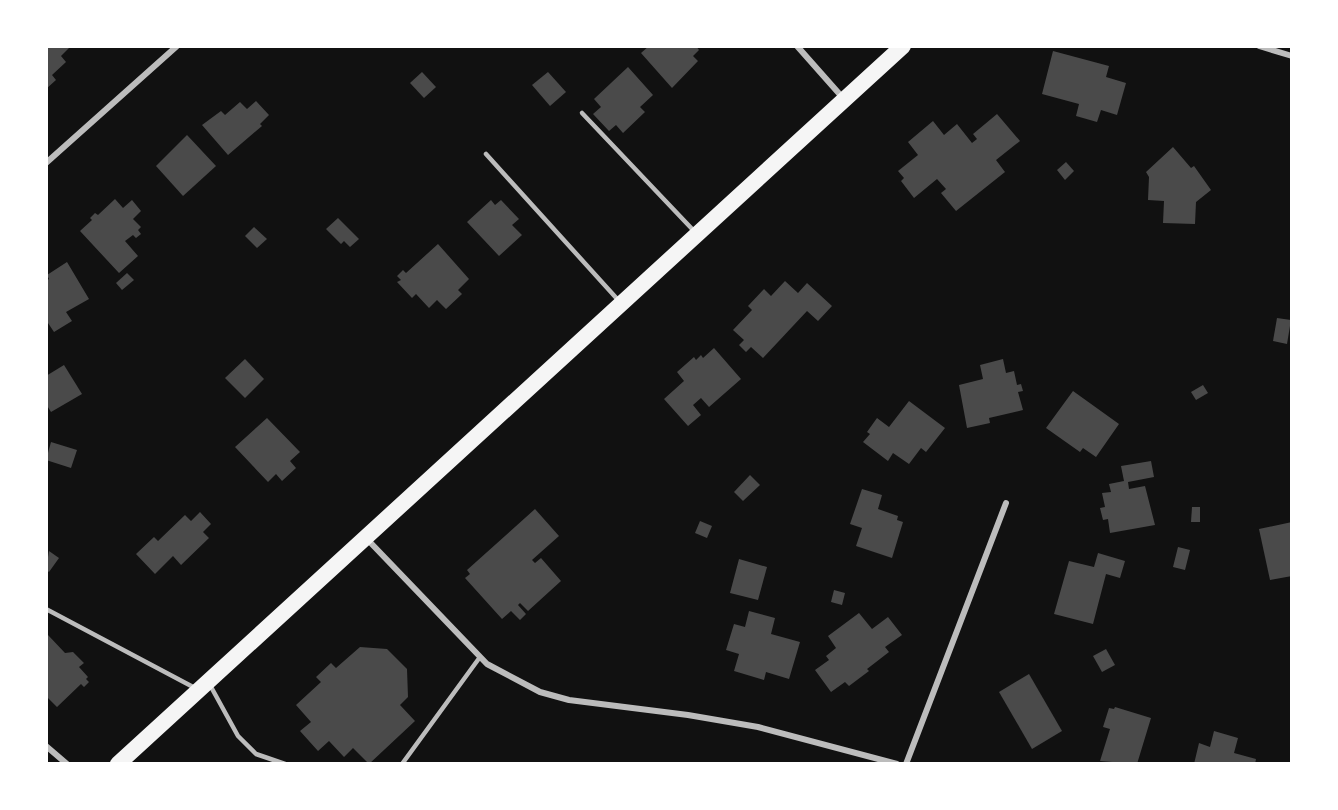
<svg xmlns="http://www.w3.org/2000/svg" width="1338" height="810" font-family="'Public Sans',sans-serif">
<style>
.building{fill:#4a4a4a}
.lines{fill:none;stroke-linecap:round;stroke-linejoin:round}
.service{stroke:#bcbcbc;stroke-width:4.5}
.minor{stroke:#bcbcbc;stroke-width:6}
.trunk{stroke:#f5f5f5;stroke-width:16}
</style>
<rect width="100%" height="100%" fill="#111"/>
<!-- building -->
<g class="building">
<polygon points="46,46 69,48 61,56 66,62 52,75 56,80 46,89"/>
<polygon points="649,46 696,46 699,50 693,56 698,61 672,88 641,53"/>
<polygon points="1053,51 1109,66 1106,77 1126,83 1117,115 1101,110 1097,122 1076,116 1079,104 1042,94"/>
<polygon points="628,67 653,95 640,107 645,112 623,133 616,125 609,131 593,114 601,107 594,99"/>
<polygon points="422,72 436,87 424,98 410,83"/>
<polygon points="548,72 566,92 550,106 532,85"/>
<polygon points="256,101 269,115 260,124 262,126 228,155 202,125 221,111 225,115 240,102 247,109"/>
<polygon points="997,114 1020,141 996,160 1005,172 956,211 941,193 946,189 937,179 914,198 901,181 904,178 898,171 918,155 908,142 933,121 944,135 957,124 972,143 977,139 973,134"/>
<polygon points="187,135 216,166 183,196 156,166"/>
<polygon points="1173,147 1191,168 1194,166 1211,190 1196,202 1195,224 1163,223 1164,201 1148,200 1149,177 1146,172"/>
<polygon points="1066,162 1074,171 1065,180 1057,170"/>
<polygon points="115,199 123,208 132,200 141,211 133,219 141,227 138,230 141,234 136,238 133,235 125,241 138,256 119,273 80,231 92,220 90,218 95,213 98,215"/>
<polygon points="491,200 495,205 501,200 519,219 512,225 522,235 499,256 467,222"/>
<polygon points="338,218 359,239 350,247 344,241 341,244 326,229"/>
<polygon points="254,227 267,239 257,248 245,236"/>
<polygon points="438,244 469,279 458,290 462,294 446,309 437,300 429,308 416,294 412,298 397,282 401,280 397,276 403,270 406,273"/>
<polygon points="67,262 89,299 66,312 72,321 54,332 46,320 46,281 49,279 47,275"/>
<polygon points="127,273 134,280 122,290 116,283"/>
<polygon points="785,281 798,293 807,283 832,306 818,321 807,311 763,358 751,347 746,352 739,345 744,340 733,330 752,310 748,306 764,289 771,296"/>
<polygon points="1277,318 1291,320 1287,344 1273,341"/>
<polygon points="714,348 741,379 709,407 701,398 693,405 701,415 688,426 664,399 684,381 677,372 694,357 696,360 701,355 703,358"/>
<polygon points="245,359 264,379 245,398 225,378"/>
<polygon points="1003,359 1006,373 1014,371 1017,385 1021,384 1023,391 1018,392 1023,410 989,418 990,423 967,428 959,385 983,379 980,365"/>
<polygon points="64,365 82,394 51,412 46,404 46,376"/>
<polygon points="1203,385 1208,393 1196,400 1191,392"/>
<polygon points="1073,391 1119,424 1096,457 1083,448 1080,452 1046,428"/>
<polygon points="909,401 945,428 926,452 921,448 909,464 893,453 888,461 863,442 870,434 867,432 877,418 889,427"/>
<polygon points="267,418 300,452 290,461 296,468 282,481 276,474 268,482 235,447"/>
<polygon points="51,442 77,450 71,468 46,460"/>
<polygon points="1151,461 1154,477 1128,482 1129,489 1145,486 1155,525 1110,533 1108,519 1103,520 1100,508 1105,507 1102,493 1111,492 1109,484 1124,481 1121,466"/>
<polygon points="750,475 760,485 743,501 734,492"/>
<polygon points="862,489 882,495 878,509 898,516 897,520 903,522 892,558 856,546 862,528 850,524"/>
<polygon points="1192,507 1200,507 1200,522 1191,522"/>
<polygon points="535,509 559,536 532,560 535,563 541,558 561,581 528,611 520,603 518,605 526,614 520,620 511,611 502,619 465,578 470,574 467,570"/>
<polygon points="200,512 211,524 203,532 209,538 181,565 173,556 155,574 136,554 154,537 158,541 185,515 191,521"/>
<polygon points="700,521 712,526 707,538 695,533"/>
<polygon points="1292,522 1292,576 1270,580 1259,529"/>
<polygon points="1178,547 1190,550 1185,570 1173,567"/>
<polygon points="49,551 59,558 49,572 46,570"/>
<polygon points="1098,553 1125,561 1120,578 1106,574 1093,624 1054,614 1069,561 1094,567"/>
<polygon points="739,559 767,567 758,600 730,593"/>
<polygon points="834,590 845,593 842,605 831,602"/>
<polygon points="749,611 775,618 771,634 800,642 789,679 766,672 764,680 734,671 739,654 726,650 734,624 745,627"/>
<polygon points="859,613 872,629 888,617 902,635 885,647 889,652 867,669 869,671 849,686 845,682 831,692 815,670 829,660 826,656 836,648 828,636"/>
<polygon points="48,635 65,653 73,652 84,663 79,667 88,677 86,679 89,682 84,687 81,684 57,707 46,696"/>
<polygon points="360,647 387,649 407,669 408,697 400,705 415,721 369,764 353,748 344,757 329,741 318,751 300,731 311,722 296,705 321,682 316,677 331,663 336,668"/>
<polygon points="1106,649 1115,665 1102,672 1093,656"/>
<polygon points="1029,674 1062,731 1032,749 999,692"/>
<polygon points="1115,707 1151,718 1137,764 1100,761 1110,729 1103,727 1109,708 1114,709"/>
<polygon points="1214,731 1238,738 1234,753 1256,759 1255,764 1194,764 1199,743 1210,747"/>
</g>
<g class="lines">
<!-- service -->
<g class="service">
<polyline points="582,113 694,231"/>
<polyline points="486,154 619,301"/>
<polyline points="46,609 195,688"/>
<polyline points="210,685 238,736 256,754 285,764"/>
<polyline points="402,764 480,657"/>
</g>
<!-- minor -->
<g class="minor">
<polyline points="797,46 843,98"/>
<polyline points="1259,46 1292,56"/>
<polyline points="46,163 177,46"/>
<polyline points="366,538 487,664 540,692 569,700 688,715 758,727 897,764"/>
<polyline points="46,746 67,764"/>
<polyline points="906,764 1006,503"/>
</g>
<!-- trunk -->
<polyline class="trunk" points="118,764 903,46"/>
</g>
<!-- border -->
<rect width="1338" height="810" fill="none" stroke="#ffffff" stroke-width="96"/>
</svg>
